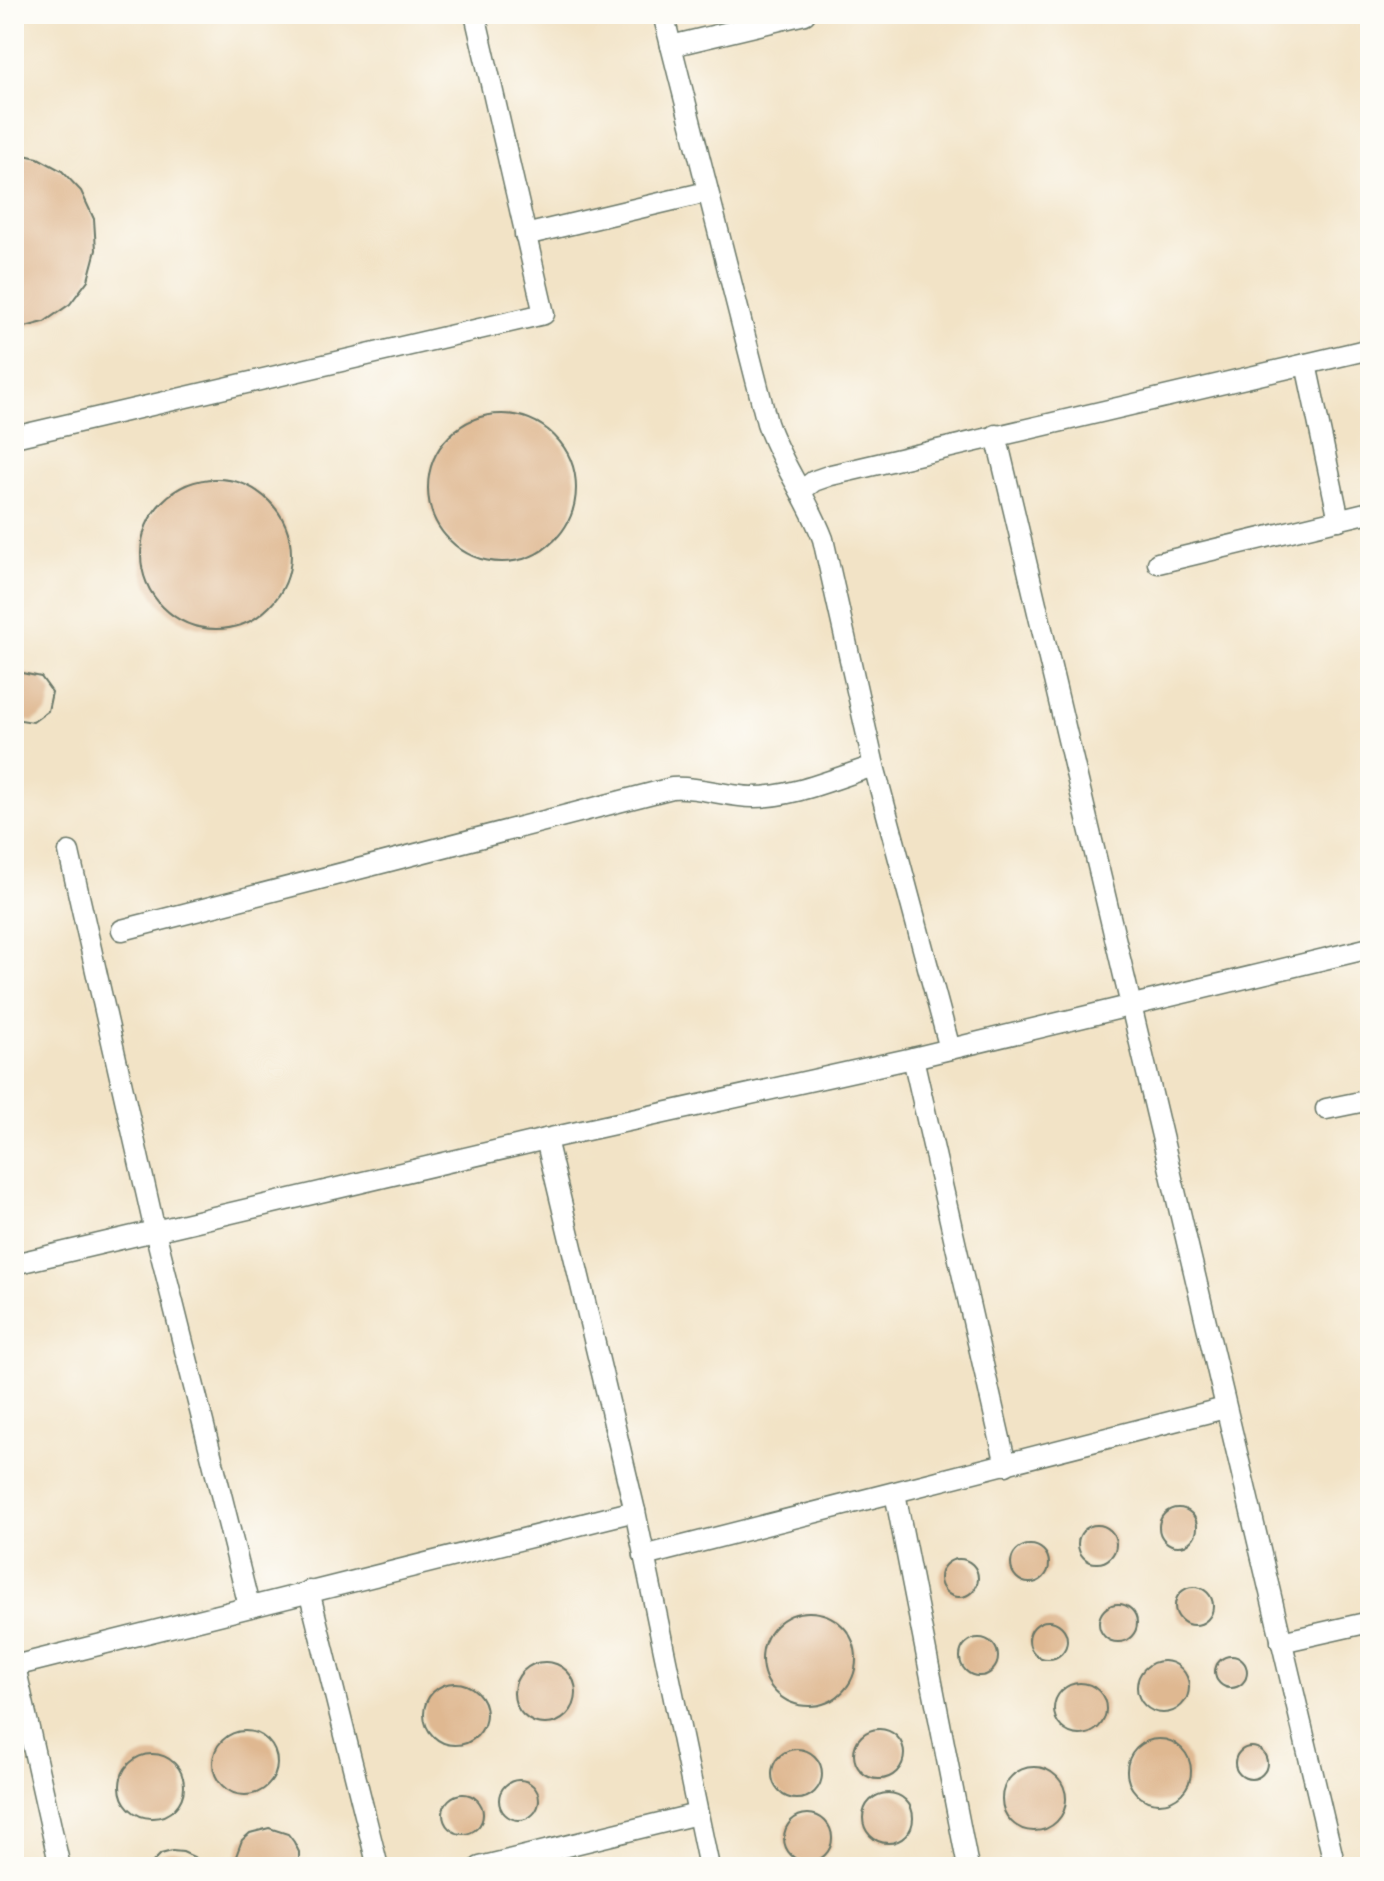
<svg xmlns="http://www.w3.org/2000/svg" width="1384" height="1881" font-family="'Patrick Hand',sans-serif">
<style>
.building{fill:#dfb891}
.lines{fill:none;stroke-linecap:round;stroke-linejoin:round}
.service-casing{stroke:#697767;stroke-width:23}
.service{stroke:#fff;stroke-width:20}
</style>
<rect width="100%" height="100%" fill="#fdfcf7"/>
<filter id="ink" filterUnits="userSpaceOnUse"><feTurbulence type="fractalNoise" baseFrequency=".0125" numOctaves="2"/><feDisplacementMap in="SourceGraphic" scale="16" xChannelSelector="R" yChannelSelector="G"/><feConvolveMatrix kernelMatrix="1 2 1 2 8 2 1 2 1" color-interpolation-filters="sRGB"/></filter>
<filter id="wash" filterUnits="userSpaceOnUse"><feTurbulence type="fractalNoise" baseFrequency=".006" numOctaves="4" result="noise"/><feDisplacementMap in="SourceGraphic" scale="32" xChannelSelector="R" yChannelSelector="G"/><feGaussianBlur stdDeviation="1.8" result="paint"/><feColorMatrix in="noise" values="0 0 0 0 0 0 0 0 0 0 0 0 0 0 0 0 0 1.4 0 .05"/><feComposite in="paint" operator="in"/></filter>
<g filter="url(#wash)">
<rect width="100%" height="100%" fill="#f2e3c6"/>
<g id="blocks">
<!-- building -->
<g class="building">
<polygon points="14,153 38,158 62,171 81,191 94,219 96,250 88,280 70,304 44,322 14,330"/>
<circle cx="502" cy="488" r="74"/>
<circle cx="216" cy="554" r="75"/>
<polygon points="22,673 41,677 52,692 48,711 33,722 14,719 14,677"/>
<circle cx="1178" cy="1527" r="19"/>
<circle cx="1097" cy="1544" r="19"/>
<circle cx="1030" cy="1564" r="19"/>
<circle cx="959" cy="1578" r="19"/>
<circle cx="1194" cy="1606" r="19"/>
<circle cx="1118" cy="1623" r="19"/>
<circle cx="809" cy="1659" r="47"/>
<circle cx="1048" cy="1640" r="19"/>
<circle cx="979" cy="1657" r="19"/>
<circle cx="1231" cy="1672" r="16"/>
<circle cx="1163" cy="1687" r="26"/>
<circle cx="545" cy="1693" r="31"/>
<circle cx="1080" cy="1709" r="26"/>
<circle cx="455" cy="1714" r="31"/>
<circle cx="879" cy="1754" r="25"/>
<circle cx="245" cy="1763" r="32"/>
<circle cx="1159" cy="1771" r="32"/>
<circle cx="1251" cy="1763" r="16"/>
<circle cx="797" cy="1774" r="25"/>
<circle cx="152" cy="1786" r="32"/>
<circle cx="1034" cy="1799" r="32"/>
<circle cx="519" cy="1800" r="20"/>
<circle cx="888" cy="1818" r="25"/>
<circle cx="463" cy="1814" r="20"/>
<circle cx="808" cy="1838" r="24"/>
<polygon points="269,1828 288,1834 294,1842 299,1852 299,1867 237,1867 235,1859 242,1840 250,1833"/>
<polygon points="172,1851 183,1852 194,1857 203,1867 148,1867 161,1854"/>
</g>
</g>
</g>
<g filter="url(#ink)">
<use href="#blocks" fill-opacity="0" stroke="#697767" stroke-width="2"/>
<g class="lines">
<!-- service casing -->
<g class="service-casing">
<g id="service">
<path d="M663,14L767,423C781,464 808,498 823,539L874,766L950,1049"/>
<polyline points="671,46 805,14"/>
<polyline points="525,235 707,192"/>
<polyline points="1306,364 1339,520"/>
<polyline points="996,435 1335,1867"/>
<polyline points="14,437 544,314 475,14"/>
<polyline points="801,491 814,481 831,475 1370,349"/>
<polyline points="1158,563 1370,512"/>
<polyline points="69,852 155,1231 249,1606"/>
<path d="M122,930L672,788C700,786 726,797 753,797C794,797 835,778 874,766"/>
<polyline points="913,1058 1006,1465"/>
<polyline points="1326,1109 1370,1100"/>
<polyline points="546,1139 635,1511 709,1867"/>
<polyline points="14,1264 546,1139 913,1058 1370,948"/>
<polyline points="895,1493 968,1867"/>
<polyline points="644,1556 1225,1408"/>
<polyline points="309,1591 378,1867"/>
<polyline points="1281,1642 1370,1622"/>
<polyline points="14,1666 635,1511"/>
<polyline points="15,1666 60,1867"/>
<polyline points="480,1867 697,1814"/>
</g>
</g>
<!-- service -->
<use href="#service" class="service"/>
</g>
</g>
<!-- margin -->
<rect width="1384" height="1881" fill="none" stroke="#fdfcf7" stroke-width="48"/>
</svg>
